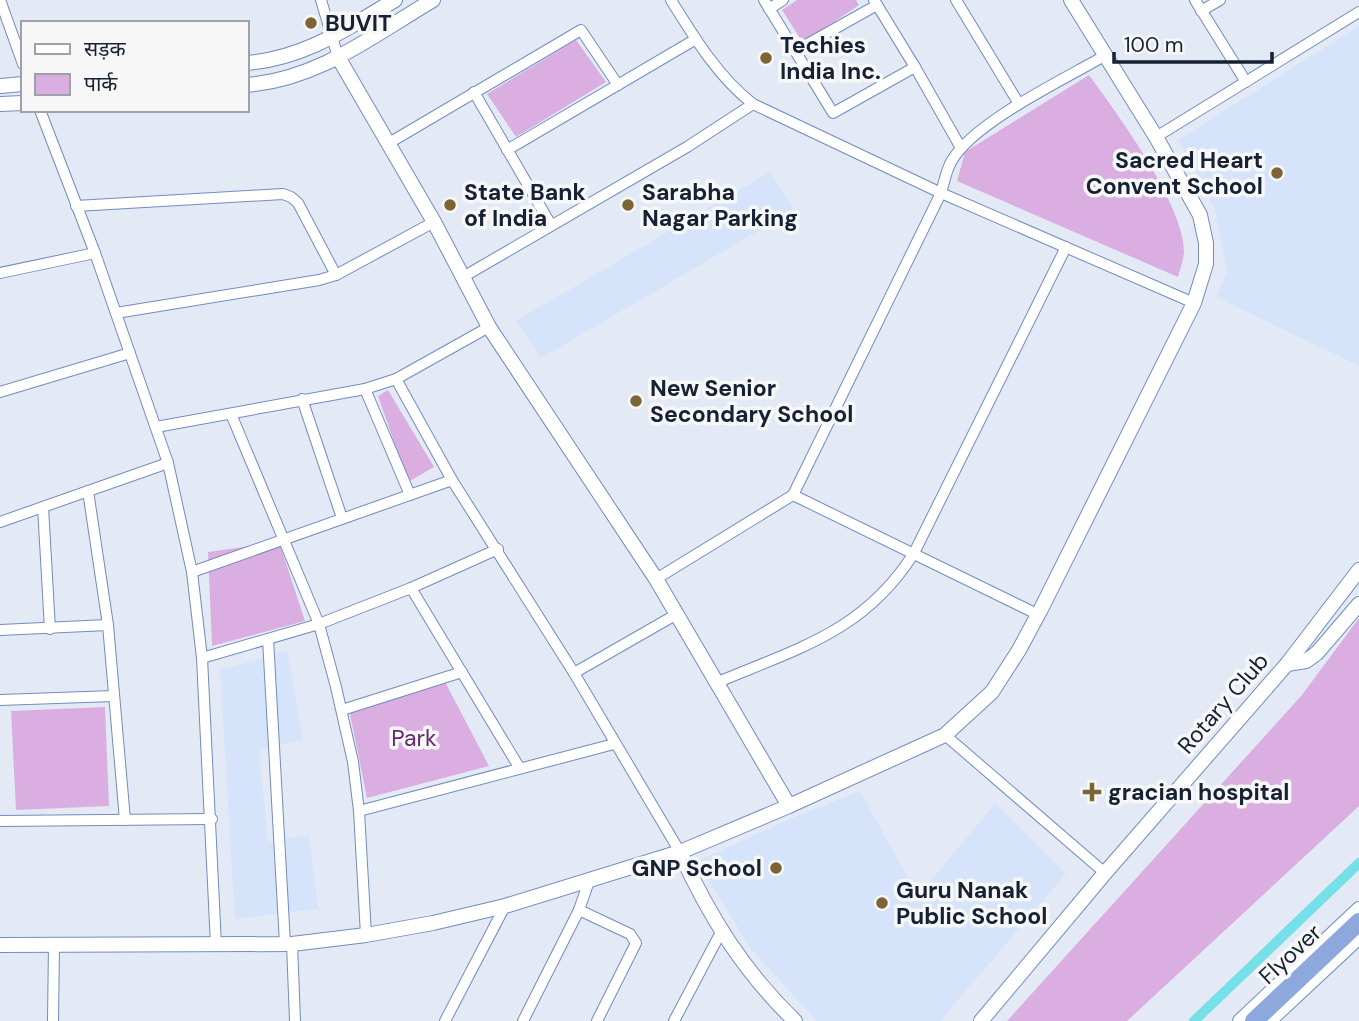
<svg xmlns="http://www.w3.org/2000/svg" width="1359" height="1021" font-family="'DM Sans','Noto Sans Devanagari',sans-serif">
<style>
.built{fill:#d5e3fb}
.green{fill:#daaee0}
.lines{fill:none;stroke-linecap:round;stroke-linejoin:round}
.canal{stroke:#75e0e8;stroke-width:10}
.minor-casing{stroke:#718cbd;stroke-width:12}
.tertiary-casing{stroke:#718cbd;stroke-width:16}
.trunk-casing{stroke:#c2c5ca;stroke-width:19}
.minor{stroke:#fff;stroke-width:10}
.tertiary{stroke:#fff;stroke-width:14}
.trunk{stroke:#8ca8dc;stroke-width:18}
.poi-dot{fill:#7c6435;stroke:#f7f7f7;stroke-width:2.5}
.labels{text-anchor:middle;stroke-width:7;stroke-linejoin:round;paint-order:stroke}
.poi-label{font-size:23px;font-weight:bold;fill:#162134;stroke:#f7f7f7;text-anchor:start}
.street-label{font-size:23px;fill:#162134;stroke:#f7f7f7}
.park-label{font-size:23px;fill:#66296f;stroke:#f7f7f7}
</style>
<rect width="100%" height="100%" fill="#e4eaf5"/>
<!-- built -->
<g class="built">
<polygon points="1359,26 1359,366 1216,297 1227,272 1214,206 1178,140"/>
<polygon points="770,172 794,210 541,358 516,321"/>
<polygon points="287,651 303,740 259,750 268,842 309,835 318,909 235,919 220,670"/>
<polygon points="860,791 918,896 995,803 1066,874 940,1021 817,1021 751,949 697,861 795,817"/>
</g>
<!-- green -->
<g class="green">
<polygon points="797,0 856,0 859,5 803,43 782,10"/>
<polygon points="576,40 606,82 516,137 487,94"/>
<path d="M1089,75C1117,113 1184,205 1184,251C1184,259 1180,269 1178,277L957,181L965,152Z"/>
<polygon points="388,390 434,467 408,482 378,396"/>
<polygon points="279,542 305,621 212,646 208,552"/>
<polygon points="1359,618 1359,806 1127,1021 1007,1021 1302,695"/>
<polygon points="444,680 489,766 367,798 349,709"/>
<polygon points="105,707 109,806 16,810 11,711"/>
</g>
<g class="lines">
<!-- canal -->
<polyline class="canal" points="1194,1021 1359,863"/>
<!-- minor casing -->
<g class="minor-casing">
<g id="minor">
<polyline points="0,0 23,64"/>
<polyline points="321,0 338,57"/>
<path d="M671,0C694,37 718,77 753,104L941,193L1194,303"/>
<polyline points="764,0 833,113 915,67 874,0"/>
<polyline points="956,0 1019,104"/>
<polyline points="1195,0 1246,82"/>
<polyline points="769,9 783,0"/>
<polyline points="1201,11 1220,0"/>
<polyline points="795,51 877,5"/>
<polyline points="915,67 961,148"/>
<polyline points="474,92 551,225"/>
<polyline points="40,110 95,253 168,463 192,572 202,658 216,945"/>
<polyline points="1156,137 1359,12"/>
<polyline points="389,143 581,30 618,85"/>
<polyline points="507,150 696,39"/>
<polyline points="76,206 283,194 291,197 298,203 336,275"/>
<polyline points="0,273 95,253"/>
<polyline points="463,277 687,147 753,104"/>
<polyline points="116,313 319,280 336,275 434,222"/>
<polyline points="489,327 396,379 452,480 574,673 680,852"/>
<polyline points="365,389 410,495"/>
<polyline points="0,392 130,353"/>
<polyline points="302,399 342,518"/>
<polyline points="231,414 319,624 336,687 353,762 359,811 366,935"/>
<polyline points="156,427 365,389 396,379"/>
<polyline points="88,491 108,625 125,820"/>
<polyline points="793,495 1039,615"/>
<polyline points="43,507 50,629"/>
<polyline points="0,522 168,463"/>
<polyline points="498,549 411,588 519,767"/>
<polyline points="192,572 452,480"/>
<path d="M656,579L793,495L941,193C944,183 946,171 951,162C973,122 1065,79 1106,55"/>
<polyline points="0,630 108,625"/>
<polyline points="268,639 285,944"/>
<polyline points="202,658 319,624 411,588"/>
<polyline points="574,673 677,614"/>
<path d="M718,682C799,648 865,631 914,553L1066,247"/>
<polyline points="0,700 114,696"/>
<polyline points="342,710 462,672"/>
<polyline points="945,735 1105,873"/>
<polyline points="359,811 614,744"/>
<polyline points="0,821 212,819"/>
<polyline points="579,910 630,934 636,943 597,1021"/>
<polyline points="292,944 295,1021"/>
<polyline points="53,1021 54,945"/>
<polyline points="445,1021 505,906"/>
<polyline points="523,1021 579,910 589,881"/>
<polyline points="674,1021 721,932"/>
</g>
</g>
<!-- tertiary casing -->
<g class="tertiary-casing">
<g id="tertiary">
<polyline points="338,57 434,222 489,327 656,579 789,806"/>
<path d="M247,63C305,58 346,29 395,0"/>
<path d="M247,85C319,79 372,36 433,0"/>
<polyline points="0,86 23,84"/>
<polyline points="0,104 23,103"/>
<polyline points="1287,664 1306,661 1317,653 1359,604"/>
<path d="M680,852C709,916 744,972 795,1021"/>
<polyline points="0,945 292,944 366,935 433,923 505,906 680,852 789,806 945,735 992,692 1019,650 1041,609 1194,303 1206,264 1206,243 1200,215 1156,137 1071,0"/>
<polyline points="981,1021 1105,873 1287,664 1359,570"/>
<polyline points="1240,1021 1359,909"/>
<polyline points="1269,1021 1359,937"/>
</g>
</g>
<!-- trunk casing -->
<g class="trunk-casing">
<polyline id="trunk" points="1254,1021 1359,922"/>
</g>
<!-- minor -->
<use href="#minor" class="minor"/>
<!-- tertiary -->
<use href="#tertiary" class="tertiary"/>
<!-- trunk -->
<use href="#trunk" class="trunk"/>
</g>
<!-- markers -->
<g class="poi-dot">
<circle cx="311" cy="23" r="7"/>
<circle cx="766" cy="58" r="7"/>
<circle cx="1277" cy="173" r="7"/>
<circle cx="450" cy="205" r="7"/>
<circle cx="628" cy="205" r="7"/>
<circle cx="636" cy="401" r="7"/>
<path d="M1088.5 781.5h7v7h7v7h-7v7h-7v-7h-7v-7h7z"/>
<circle cx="776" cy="868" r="7"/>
<circle cx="882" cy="903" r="7"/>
</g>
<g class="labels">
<!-- poi labels -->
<g class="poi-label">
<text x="325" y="31">BUVIT</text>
<text x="780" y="53">Techies<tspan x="780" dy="26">India Inc.</tspan></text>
<text x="1263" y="168" text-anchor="end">Sacred Heart<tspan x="1263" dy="26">Convent School</tspan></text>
<text x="464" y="200">State Bank<tspan x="464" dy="26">of India</tspan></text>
<text x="642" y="200">Sarabha<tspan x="642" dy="26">Nagar Parking</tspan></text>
<text x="650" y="396">New Senior<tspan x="650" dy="26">Secondary School</tspan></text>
<text x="1108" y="800">gracian hospital</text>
<text x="762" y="876" text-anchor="end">GNP School</text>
<text x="896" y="898">Guru Nanak<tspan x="896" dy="26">Public School</tspan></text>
</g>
<!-- street labels -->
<g class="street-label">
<text transform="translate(1223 703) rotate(-49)" y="8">Rotary Club</text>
<text transform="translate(1290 954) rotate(-43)" y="8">Flyover</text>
</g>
<!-- park labels -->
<g class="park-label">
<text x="414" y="746">Park</text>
</g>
</g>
<!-- legend -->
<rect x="21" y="21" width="228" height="91" fill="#f7f7f7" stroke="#9da1a9" stroke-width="2"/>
<rect x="35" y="44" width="35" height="10" fill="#ffffff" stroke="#9da1a9" stroke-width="2"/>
<text x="84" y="56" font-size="21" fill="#162134">सड़क</text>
<rect x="35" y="74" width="35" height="21" fill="#daaee0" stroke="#9da1a9" stroke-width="2"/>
<text x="84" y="91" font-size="21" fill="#162134">पार्क</text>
<!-- scale -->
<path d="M1114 52v10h158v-10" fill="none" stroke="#162134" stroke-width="3.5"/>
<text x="1124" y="52" font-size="21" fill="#162134" stroke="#f7f7f7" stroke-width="5" paint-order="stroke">100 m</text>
</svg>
